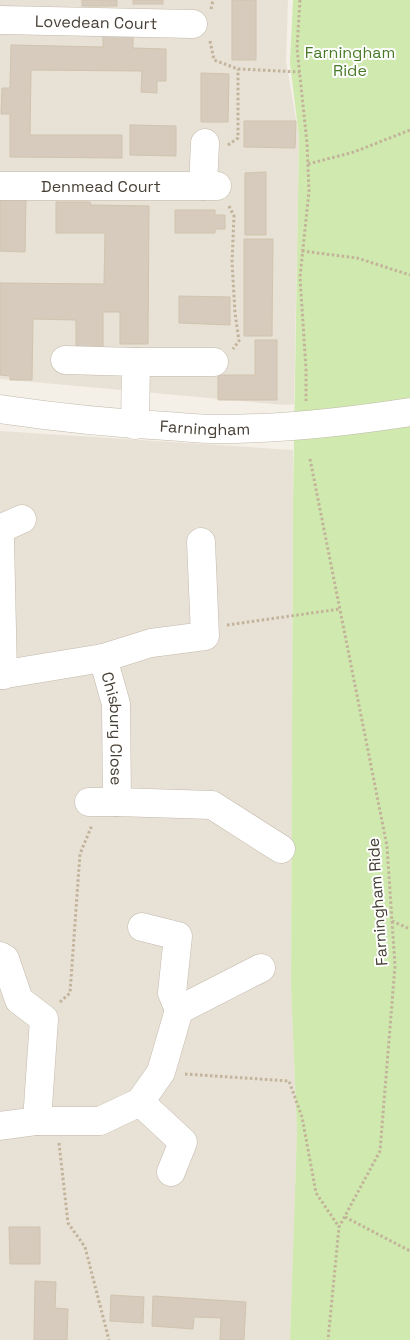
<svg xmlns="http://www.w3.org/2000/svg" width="410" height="1340" font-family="'Space Grotesk',sans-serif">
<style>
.residential{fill:#e8e1d5}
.green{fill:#d0e9af}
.building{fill:#d6cbbc;stroke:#d1c3af}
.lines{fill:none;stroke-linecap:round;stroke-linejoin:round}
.minor-casing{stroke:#c2baac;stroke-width:29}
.path{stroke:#c2b39a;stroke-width:3;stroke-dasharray:2.5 2.5;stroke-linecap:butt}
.minor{stroke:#fff;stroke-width:28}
.labels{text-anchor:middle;stroke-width:4;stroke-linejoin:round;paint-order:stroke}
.street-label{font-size:16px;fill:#474036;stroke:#fff}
.park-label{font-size:16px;fill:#487a27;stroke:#fff}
</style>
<rect width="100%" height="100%" fill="#f4f0e7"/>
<!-- residential -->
<g class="residential">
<polygon points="0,0 288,0 286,61 299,137 294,404 285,405 0,379"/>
<polygon points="0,431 293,450 291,986 297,1131 290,1340 0,1340"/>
</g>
<!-- green -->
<polygon class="green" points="293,0 410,0 410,1340 290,1340 297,1131 291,986 293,500 299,137 290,63"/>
<!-- building -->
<g class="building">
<rect x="82" y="0" width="35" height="6"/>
<rect x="133" y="0" width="30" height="4"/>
<rect x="232" y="0" width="24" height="60"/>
<polygon points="103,30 133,31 133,48 166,49 166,81 157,81 157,93 141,92 142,71 31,70 30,135 122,135 122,158 10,157 10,114 1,114 2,88 10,88 11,45 103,47"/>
<polygon points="201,73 229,74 228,122 201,122"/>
<polygon points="244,121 296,121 295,148 244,147"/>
<polygon points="130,125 176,126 176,156 130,155"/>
<polygon points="266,172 266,235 245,235 245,173"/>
<polygon points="0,195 26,195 25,252 0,251"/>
<polygon points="56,202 90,202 91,205 149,206 148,344 120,344 120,312 103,312 103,348 76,348 76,320 33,319 32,380 10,380 10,376 0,375 0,283 104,284 105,233 56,233"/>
<polygon points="175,210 215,210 215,215 225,215 225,229 215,229 215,233 175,233"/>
<polygon points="244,239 273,239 272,336 244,336"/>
<polygon points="179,296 230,297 230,325 179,323"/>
<polygon points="255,340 277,340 277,400 218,400 218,375 255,375"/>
<polygon points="9,1227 40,1227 40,1264 10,1264"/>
<polygon points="35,1281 56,1282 55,1308 68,1309 67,1340 34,1340"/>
<polygon points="111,1295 144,1297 143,1323 110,1321"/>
<polygon points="153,1296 246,1302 244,1340 220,1340 221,1318 194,1317 193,1329 152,1326"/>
</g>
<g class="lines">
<!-- minor casing -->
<g class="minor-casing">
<g id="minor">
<path id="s1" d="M0,20L193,24"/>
<path id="s2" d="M0,186H217"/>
<polyline points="203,186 205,143"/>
<polyline points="65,360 136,362 135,425"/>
<polyline points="136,362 214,362"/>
<path id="s3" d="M0,409C55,417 111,423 167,426C183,427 200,429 216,429C281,429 346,422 410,412"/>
<polyline points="0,529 22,519"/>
<polyline points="0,540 3,675"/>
<path id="s4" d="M103,658L116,704L117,802L212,805L281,849"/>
<polyline points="0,675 103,658 151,643 205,636 201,542"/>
<polyline points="89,802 117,802"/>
<polyline points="142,927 178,936 172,993 179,1010"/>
<polyline points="0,956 5,959 19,1000 44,1019 37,1121"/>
<polyline points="179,1010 261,968"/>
<polyline points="140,1102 183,1142 171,1172"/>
<polyline points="0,1126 37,1121 100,1121 140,1102 161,1072 179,1010"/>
</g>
</g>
<!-- path -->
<g class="path">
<polyline points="300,0 297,48 307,143 309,191 300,277 306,369 306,401"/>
<polyline points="211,9 213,0"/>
<polyline points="210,41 214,60 238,69 300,72"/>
<polyline points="228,145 238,138 238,69"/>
<polyline points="308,164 354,152 410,130"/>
<polyline points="229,206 234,216 232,262 235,313 239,341 233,349"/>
<polyline points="302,251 357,258 410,275"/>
<polyline points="310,459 387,846 395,966 380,1151 339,1227 328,1340"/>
<polyline points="227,625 340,609"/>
<polyline points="392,921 410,929"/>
<polyline points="60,1002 70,993 80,854 92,825"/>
<polyline points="185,1074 289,1081 302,1117 316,1193 339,1227"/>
<polyline points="59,1143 68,1223 85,1247 109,1340"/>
<polyline points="345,1217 410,1251"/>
</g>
<!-- minor -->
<use href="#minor" class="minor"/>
</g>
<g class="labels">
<!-- street labels -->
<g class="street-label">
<text dy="6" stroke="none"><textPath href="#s1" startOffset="96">Lovedean Court</textPath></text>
<text dy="6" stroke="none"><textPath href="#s2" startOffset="101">Denmead Court</textPath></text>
<text dy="6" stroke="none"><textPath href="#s3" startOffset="206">Farningham</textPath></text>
<text dy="6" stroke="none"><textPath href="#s4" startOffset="72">Chisbury Close</textPath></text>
<text transform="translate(377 902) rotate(-94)" y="6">Farningham Ride</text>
</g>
<!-- park labels -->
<g class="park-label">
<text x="350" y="58">Farningham<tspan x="350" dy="18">Ride</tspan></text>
</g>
</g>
</svg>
